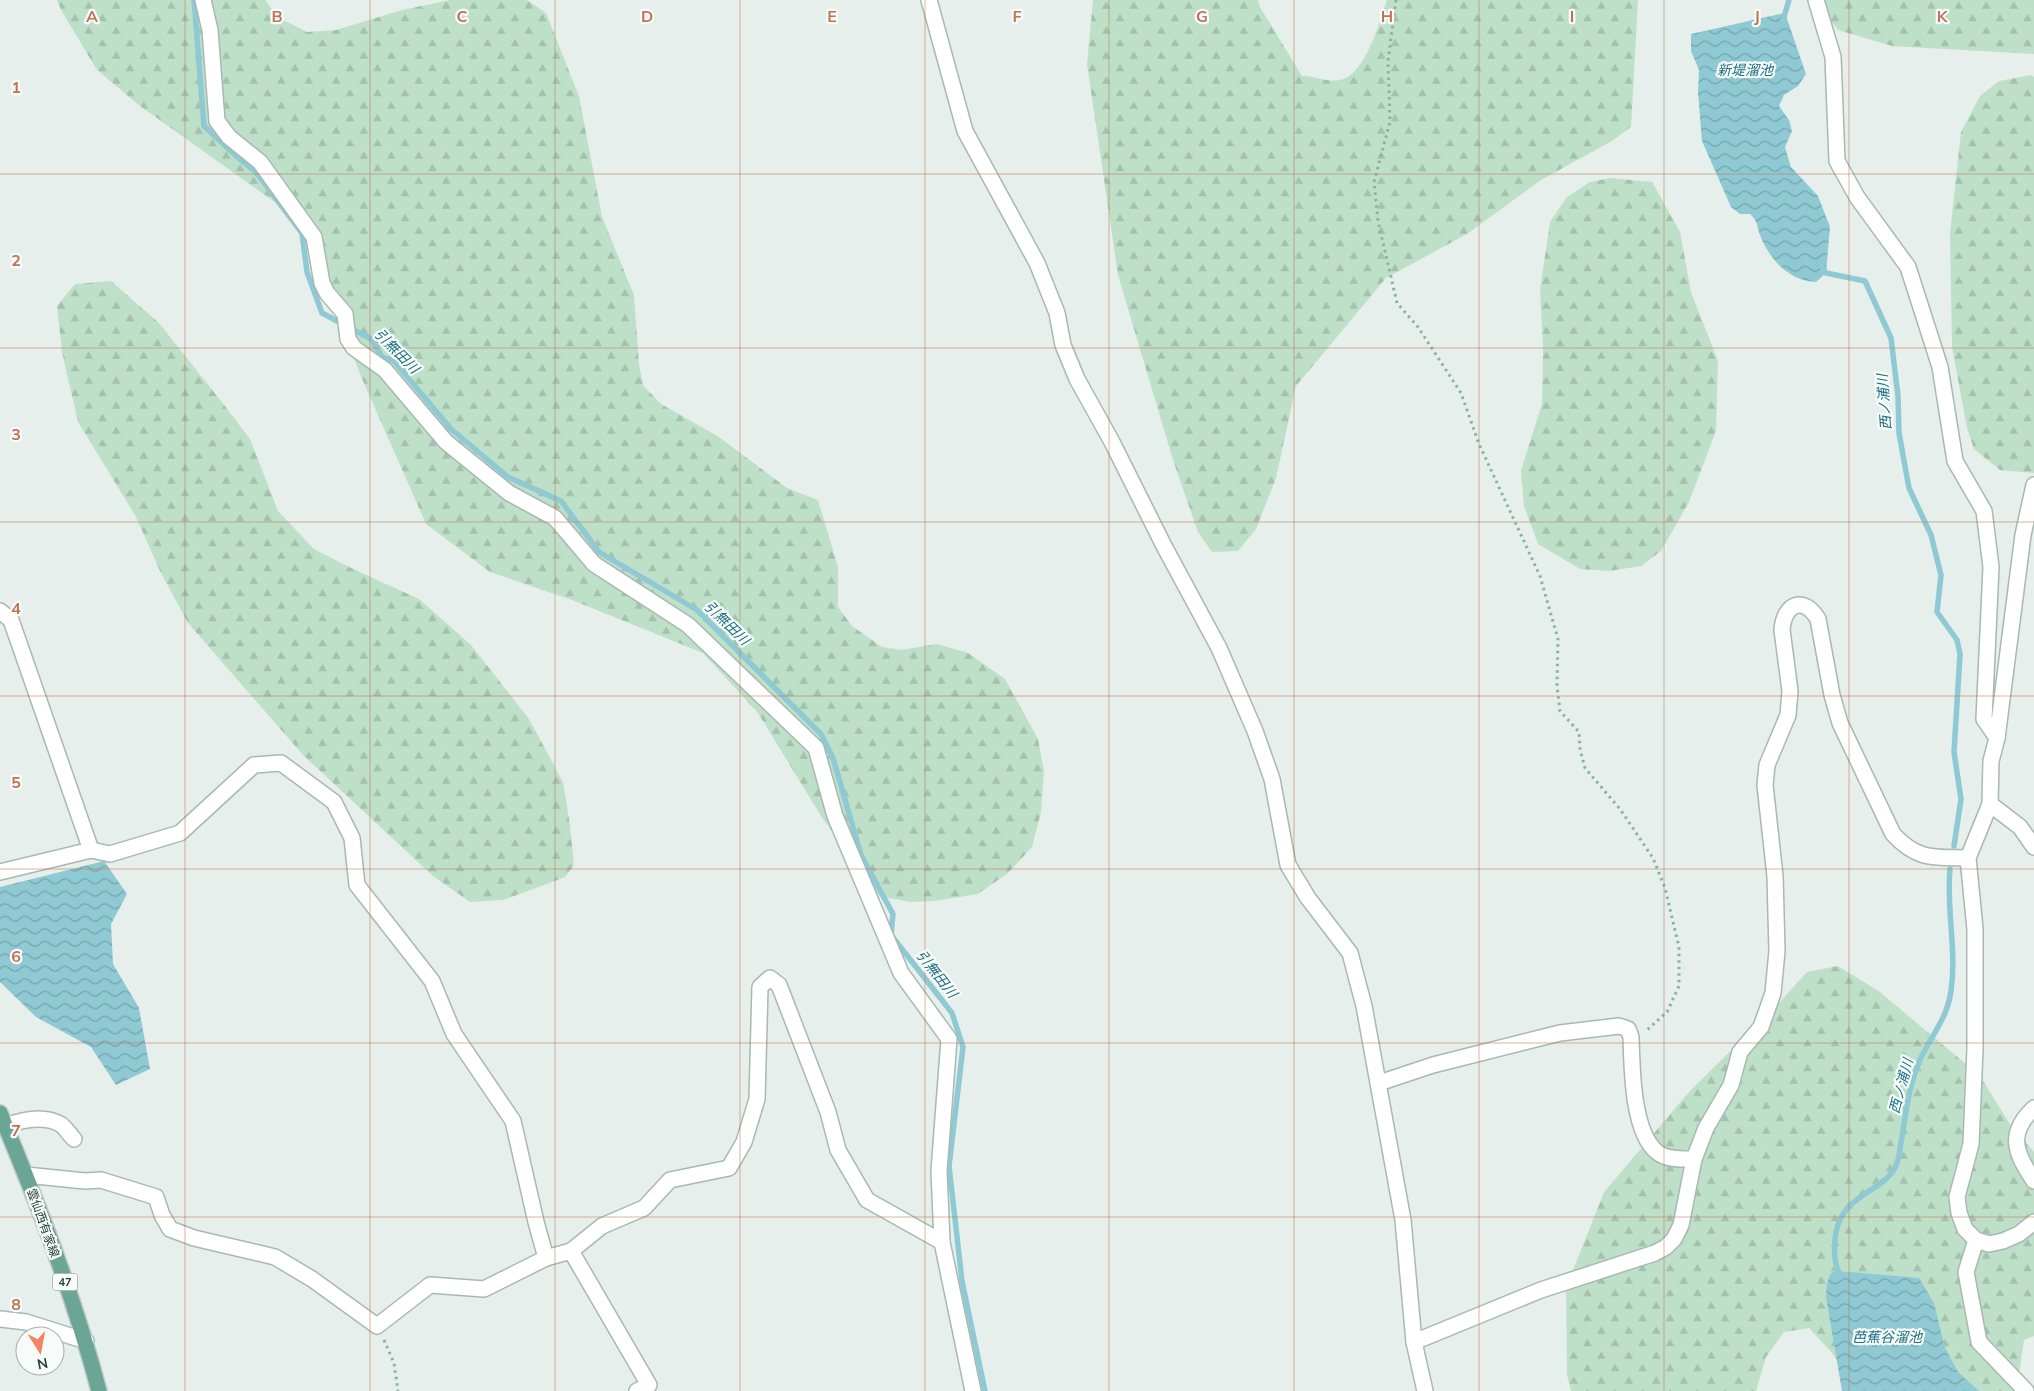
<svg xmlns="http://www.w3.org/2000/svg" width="2034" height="1391" font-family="Mulish,'Noto Sans JP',sans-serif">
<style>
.forest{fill:url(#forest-firs)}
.water{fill:url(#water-waves)}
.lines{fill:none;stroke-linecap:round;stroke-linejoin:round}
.stream{stroke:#8ec9d4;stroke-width:5.5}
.street-casing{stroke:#a8b8b2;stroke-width:18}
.primary-casing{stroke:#c2cac8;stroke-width:18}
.path{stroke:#86b3a5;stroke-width:3;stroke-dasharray:2.5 4;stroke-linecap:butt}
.street{stroke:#fff;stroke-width:15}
.primary{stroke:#6aa596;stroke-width:15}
.grid{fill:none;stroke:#c07456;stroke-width:1;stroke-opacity:0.55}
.labels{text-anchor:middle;stroke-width:4.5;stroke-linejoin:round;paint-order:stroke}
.shield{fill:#f7fbf9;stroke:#637a73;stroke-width:1}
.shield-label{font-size:11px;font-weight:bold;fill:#24423a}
.street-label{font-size:12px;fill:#24423a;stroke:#f7fbf9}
.water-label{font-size:14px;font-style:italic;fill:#1c6f80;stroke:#f7fbf9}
.grid-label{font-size:16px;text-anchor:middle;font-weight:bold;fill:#c07456;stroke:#f7fbf9;stroke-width:4.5;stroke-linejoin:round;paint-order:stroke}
</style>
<defs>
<pattern id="forest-firs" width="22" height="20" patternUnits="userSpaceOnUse" patternTransform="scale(1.25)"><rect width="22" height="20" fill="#bfe0c8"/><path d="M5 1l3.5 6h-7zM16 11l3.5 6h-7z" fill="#a4c1ad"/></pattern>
<pattern id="water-waves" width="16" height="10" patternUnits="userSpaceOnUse" patternTransform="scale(1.25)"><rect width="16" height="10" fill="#8ec9d4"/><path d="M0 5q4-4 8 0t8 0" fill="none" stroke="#74a5ad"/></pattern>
</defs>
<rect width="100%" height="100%" fill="#e6efeb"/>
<!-- forest -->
<g class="forest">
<polygon points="57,0 265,0 279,18 307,32 336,30 402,10 450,0 527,0 546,13 579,96 602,217 634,295 639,364 643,385 661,404 719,437 787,488 818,500 838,567 838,607 852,626 882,647 901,650 937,644 968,653 1005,679 1038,739 1044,771 1041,812 1032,847 1008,873 978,894 935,901 910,902 879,896 821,816 758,713 703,653 572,600 490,572 426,524 363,381 309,244 276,203 140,106 97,70 61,10"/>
<path d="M1093,0H1258L1260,7L1302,76C1314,75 1328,83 1340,80C1365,76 1380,21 1387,0H1638L1631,127L1612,141L1541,180L1467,234L1386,278L1296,386L1276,478L1256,529L1238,551L1212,552L1198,532L1173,460L1118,275L1087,64Z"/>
<polygon points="1818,0 2034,0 2034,54 1892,46 1838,30 1823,11"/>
<polygon points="2031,75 2034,77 2034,473 2000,470 1974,449 1967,428 1952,347 1950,234 1961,132 1980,96 1999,81"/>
<polygon points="1611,178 1652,182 1680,232 1691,292 1718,361 1716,431 1689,502 1661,551 1641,566 1609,571 1580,569 1538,544 1524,506 1521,470 1542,404 1543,348 1540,290 1550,222 1567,197 1590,182"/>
<polygon points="111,281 159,323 221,401 250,439 278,511 314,549 351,568 419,599 471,645 529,719 563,782 570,825 574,865 565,877 544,885 503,900 470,902 433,876 304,756 188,623 161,573 135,515 78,422 62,352 57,306 75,284"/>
<polygon points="1838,966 1880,992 1980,1076 2011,1126 2034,1152 2034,1336 2024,1340 2019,1374 2014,1391 1859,1391 1832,1353 1809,1328 1784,1332 1766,1357 1756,1391 1571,1391 1567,1375 1566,1288 1604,1192 1689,1092 1779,1003 1807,972"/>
</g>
<!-- water -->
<g class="water">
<path d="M1785,13L1806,74L1798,86L1784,95L1779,106L1789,120L1792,131L1785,147L1791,167L1818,196L1830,227L1826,273L1816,282C1789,281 1769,259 1760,235C1756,224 1759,223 1750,214H1740L1731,207L1702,141L1698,93L1699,70L1691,51V34Z"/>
<polygon points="104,861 127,894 111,924 113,964 139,1008 150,1069 116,1085 91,1047 36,1017 0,982 0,887"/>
<polygon points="1838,1271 1919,1278 1934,1303 1945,1348 1958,1372 1979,1391 1842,1391 1826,1297 1827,1283 1831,1273"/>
</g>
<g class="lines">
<!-- stream -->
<g class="stream">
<polyline points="194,0 204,126 235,155 256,172 302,233 307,272 322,313 371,339 382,357 394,361 451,429 508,477 561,501 599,552 697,610 821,734 833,758 861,855 893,914 891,935 952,1013 963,1047 949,1166 962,1281 985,1391"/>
<polyline points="1783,20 1789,0"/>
<polyline points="1822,267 1826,273 1865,281 1891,338 1898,396 1899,433 1909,488 1931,535 1941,575 1937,612 1957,640 1960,654 1954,752 1961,799 1954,846"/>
<path d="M1841,1277C1834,1264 1834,1254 1835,1240C1838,1192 1886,1194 1897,1163C1900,1156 1900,1145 1902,1137C1906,1112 1909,1084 1920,1060C1931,1035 1947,1020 1951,991C1957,950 1946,909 1950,869"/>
</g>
<!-- street casing -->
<g class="street-casing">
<g id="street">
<polyline points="203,0 210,30 217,121 229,137 260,162 314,237 322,283 327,293 345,314 348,339 354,348 385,370 446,442 509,493 555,518 594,564 688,625 816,748 835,816 901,973 949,1039 939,1171 942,1242 973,1391"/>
<polyline points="929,0 965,131 1037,263 1057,313 1063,345 1077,379 1112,442 1164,546 1219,648 1255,731 1272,779 1288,865 1308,898 1350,953 1364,1006 1403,1220 1414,1342 1425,1391"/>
<polyline points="1816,0 1833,57 1837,161 1857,197 1908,267 1940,367 1955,461 1984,511 1991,567 1984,719 1997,738"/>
<polyline points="2034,485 2023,535 1997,738 1991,761 1990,804 1968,858 1975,929 1975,1049 1971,1144 1957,1197 1959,1213 1965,1229 1976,1240 1989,1244 2003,1241 2019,1234 2034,1222"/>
<polyline points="0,611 11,620 91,850"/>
<polyline points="1990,804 2020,827 2034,847"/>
<polyline points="0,872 91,850 110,854 180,833 254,765 281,763 334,802 352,838 357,885 432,981 454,1034 513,1121 536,1222 546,1258 484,1289 430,1285 377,1326 312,1279 275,1257 194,1238 170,1229 162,1215 156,1197 101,1180 85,1181 26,1175"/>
<path d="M1379,1083L1433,1065L1560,1033L1619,1026L1628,1029L1631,1037C1632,1067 1632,1132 1657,1152C1666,1160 1683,1159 1694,1159"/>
<path d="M2034,1108C2006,1134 2016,1154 2034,1181"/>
<path d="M5,1126C21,1120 44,1115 60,1124C65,1127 69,1134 74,1139"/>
<polyline points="1976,1240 1966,1272 1979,1342 2026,1391"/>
<polyline points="571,1251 649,1385 637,1391"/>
<polyline points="546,1258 571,1251 602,1226 644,1208 670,1180 729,1168 744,1142 757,1099 760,987 770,978 779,985 828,1112 838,1150 867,1200 942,1242"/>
<polyline points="0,1319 26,1322 86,1341"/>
<path d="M1414,1342L1541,1290L1655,1253L1666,1247L1674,1239L1681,1225L1694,1159L1706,1128L1731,1085L1740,1052L1761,1027L1773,993L1777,951L1775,876L1765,785L1767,765L1788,715L1790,691L1782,630C1784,604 1803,595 1818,619L1832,695L1840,723L1893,834C1918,861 1934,857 1968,858"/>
</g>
</g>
<!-- primary casing -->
<g class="primary-casing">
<path id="primary" d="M0,1113C38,1204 74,1296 99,1391"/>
</g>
<!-- path -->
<g class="path">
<polyline points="1396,0 1388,61 1390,122 1374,182 1378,221 1397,303 1418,327 1461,393 1479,444 1540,576 1558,639 1557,686 1560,711 1579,732 1580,749 1585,768 1620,809 1653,858 1665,888 1679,947 1679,986 1667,1012 1646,1031"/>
<polyline points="384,1340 394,1363 398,1391"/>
</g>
<!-- street -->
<use href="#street" class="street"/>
<!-- primary -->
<use href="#primary" class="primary"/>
</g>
<!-- grid -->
<path class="grid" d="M185,0V1391M370,0V1391M555,0V1391M740,0V1391M925,0V1391M1109,0V1391M1294,0V1391M1479,0V1391M1664,0V1391M1849,0V1391M0,174H2034M0,348H2034M0,522H2034M0,696H2034M0,869H2034M0,1043H2034M0,1217H2034"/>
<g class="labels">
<!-- shield labels -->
<rect class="shield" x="52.5" y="1273.5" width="25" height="17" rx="4"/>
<g class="shield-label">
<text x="65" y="1286">47</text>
</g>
<!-- street labels -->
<g class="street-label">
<text transform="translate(43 1223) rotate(70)" y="4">雲仙西有家線</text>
</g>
<!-- water labels -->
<g class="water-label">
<text x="1745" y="75">新堤溜池</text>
<text transform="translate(397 351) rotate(45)" y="5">引無田川</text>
<text transform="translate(1884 402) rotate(-94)" y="5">西ノ浦川</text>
<text transform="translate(727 623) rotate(44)" y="5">引無田川</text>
<text transform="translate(937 974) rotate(52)" y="5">引無田川</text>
<text transform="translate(1901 1086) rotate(-75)" y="5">西ノ浦川</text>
<text x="1887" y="1342">芭蕉谷溜池</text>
</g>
</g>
<g class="grid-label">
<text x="92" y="22">A</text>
<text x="277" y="22">B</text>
<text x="462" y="22">C</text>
<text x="647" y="22">D</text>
<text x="832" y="22">E</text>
<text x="1017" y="22">F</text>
<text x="1202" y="22">G</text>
<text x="1387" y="22">H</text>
<text x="1572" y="22">I</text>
<text x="1757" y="22">J</text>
<text x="1942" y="22">K</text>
<text x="16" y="93">1</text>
<text x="16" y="266">2</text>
<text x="16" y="440">3</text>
<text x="16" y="614">4</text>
<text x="16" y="788">5</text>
<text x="16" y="962">6</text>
<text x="16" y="1136">7</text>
<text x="16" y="1310">8</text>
</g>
<!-- north arrow -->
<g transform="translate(40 1351) rotate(169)"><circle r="24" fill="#f7fbf9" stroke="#a3b1ad"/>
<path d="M0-4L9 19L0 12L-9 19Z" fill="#f4845f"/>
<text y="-8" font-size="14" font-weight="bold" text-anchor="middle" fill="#24423a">N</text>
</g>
</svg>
